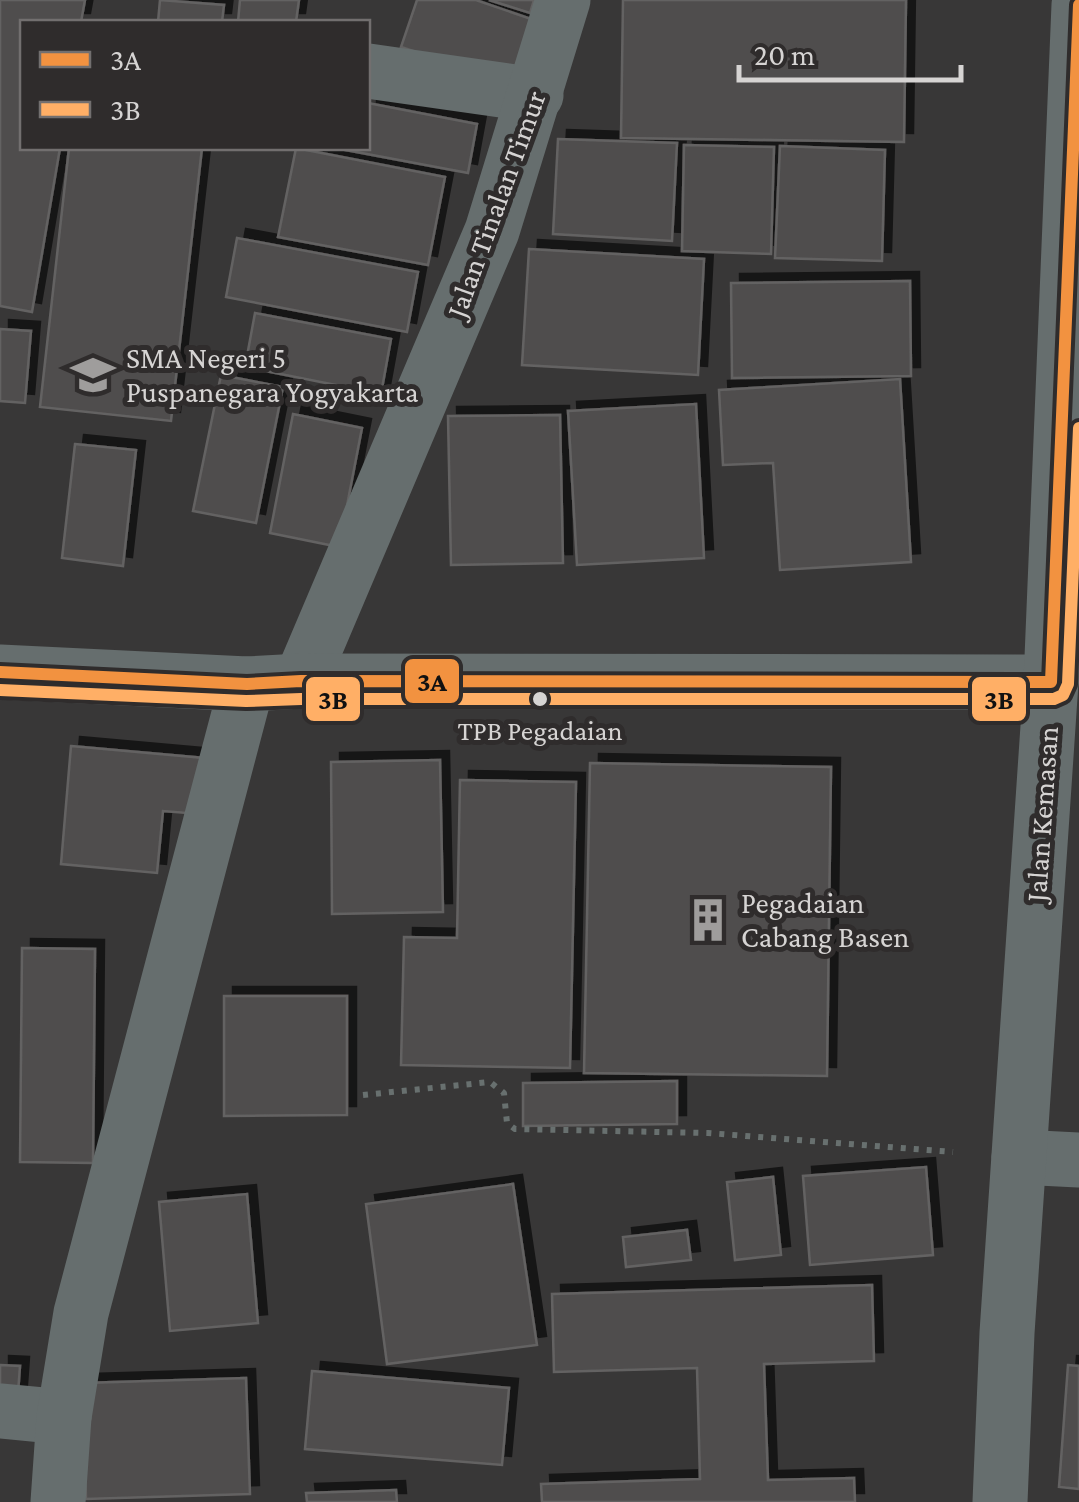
<svg xmlns="http://www.w3.org/2000/svg" width="1079" height="1502" font-family="'Crimson Pro',serif">
<style>
.building{fill:#4f4e4e;stroke:#646262;stroke-width:2.5;filter:url(#shadow)}
.lines{fill:none;stroke-linecap:round;stroke-linejoin:round}
.path{stroke:#68706f;stroke-width:6;stroke-dasharray:5 8;stroke-linecap:butt}
.minor{stroke:#666e6e;stroke-width:55}
.tertiary{stroke:#666e6e;stroke-width:55}
.bus-1-casing{stroke:#2f2c2c;stroke-width:20}
.bus-2-casing{stroke:#2f2c2c;stroke-width:20}
.bus-1{stroke:#f29240;stroke-width:12}
.bus-2{stroke:#ffaf66;stroke-width:12}
.bus-dot{fill:#d6d4d3;stroke:#2f2c2c;stroke-width:4}
.labels{text-anchor:middle;stroke-width:10;stroke-linejoin:round;paint-order:stroke}
.bus-label{font-size:28px;fill:#d6d4d3;stroke:#2f2c2c}
.street-label{font-size:30px;fill:#d6d4d3;stroke:#2f2c2c}
.poi-label{font-size:30px;fill:#d6d4d3;stroke:#2f2c2c;text-anchor:start}
.line-badge{stroke:#2f2c2c;stroke-width:4}
.pale-badge-label{font-size:28px;text-anchor:middle;font-weight:bold;fill:#111}
</style>
<defs>
<filter id="shadow"><feDropShadow dx="9" dy="-9" stdDeviation="0" flood-color="#0009"/></filter>
</defs>
<rect width="100%" height="100%" fill="#383737"/>
<!-- building -->
<g class="building">
<polygon points="0,0 85,0 81,22 22,22 22,148 60,148 32,312 0,306"/>
<polygon points="160,0 224,5 222,22 158,22"/>
<polygon points="240,0 299,0 296,22 238,22"/>
<polygon points="417,0 476,0 537,21 515,85 401,47"/>
<polygon points="489,0 534,0 530,13"/>
<polygon points="623,0 906,0 904,142 621,138"/>
<polygon points="368,103 477,124 468,173 335,148 368,148"/>
<polygon points="558,139 677,143 672,241 553,234"/>
<polygon points="684,145 774,147 771,254 682,251"/>
<polygon points="780,146 885,150 882,261 775,258"/>
<polygon points="69,148 202,148 171,421 40,407"/>
<polygon points="296,148 445,177 428,265 278,237"/>
<polygon points="237,238 418,272 407,332 226,297"/>
<polygon points="529,249 704,259 698,375 522,365"/>
<polygon points="910,281 911,376 732,378 731,283"/>
<polygon points="255,313 391,339 381,394 245,367"/>
<polygon points="0,329 31,331 25,403 0,401"/>
<polygon points="221,375 283,387 256,523 193,511"/>
<polygon points="900,379 911,562 780,570 773,463 723,465 719,390"/>
<polygon points="696,404 704,558 577,565 568,411"/>
<polygon points="293,414 362,428 339,547 270,533"/>
<polygon points="560,415 563,563 451,565 448,416"/>
<polygon points="75,444 136,450 123,566 62,558"/>
<polygon points="71,746 204,758 199,814 163,811 157,873 61,864"/>
<polygon points="440,760 443,912 332,914 331,762"/>
<polygon points="590,763 831,767 827,1076 584,1073"/>
<polygon points="460,780 576,782 570,1068 401,1065 404,937 457,938"/>
<polygon points="22,948 95,949 93,1163 20,1162"/>
<polygon points="224,996 347,996 347,1115 224,1116"/>
<polygon points="677,1081 677,1124 523,1126 523,1083"/>
<polygon points="926,1167 933,1255 810,1265 803,1176"/>
<polygon points="773,1177 781,1255 735,1260 727,1182"/>
<polygon points="513,1184 537,1345 387,1364 366,1204"/>
<polygon points="247,1194 258,1323 170,1331 159,1202"/>
<polygon points="687,1230 691,1260 626,1267 623,1237"/>
<polygon points="872,1285 874,1361 764,1364 768,1480 854,1478 855,1502 542,1502 541,1484 700,1479 697,1368 554,1372 552,1294"/>
<polygon points="0,1365 20,1366 17,1407 0,1406"/>
<polygon points="1068,1365 1079,1366 1079,1489 1059,1487"/>
<polygon points="312,1371 509,1388 502,1465 305,1449"/>
<polygon points="246,1378 250,1494 86,1499 83,1383"/>
<polygon points="396,1490 397,1502 307,1502 306,1493"/>
</g>
<g class="lines">
<!-- path -->
<polyline class="path" points="363,1095 490,1082 504,1093 507,1123 515,1129 708,1133 953,1152"/>
<!-- minor -->
<g class="minor">
<polyline points="368,71 536,95"/>
<polyline points="301,681 492,231 563,0"/>
<polyline points="1019,1157 1079,1160"/>
<polyline points="0,1411 64,1417"/>
<polyline points="58,1502 64,1417 81,1313 247,684"/>
</g>
<!-- tertiary -->
<g class="tertiary">
<polyline points="0,672 247,684 301,681 1051,682"/>
<polyline points="1000,1502 1007,1333 1051,682 1079,5"/>
</g>
<!-- bus-1 casing -->
<g class="bus-1-casing">
<polyline id="bus-1" points="0,672 247,684 301,681 1051,682 1079,5"/>
</g>
<!-- bus-2 casing -->
<g class="bus-2-casing">
<polyline id="bus-2" points="0,690 246,701 301,699 1054,699 1063,695 1068,684 1079,428"/>
</g>
<!-- bus-1 -->
<use href="#bus-1" class="bus-1"/>
<!-- bus-2 -->
<use href="#bus-2" class="bus-2"/>
</g>
<!-- icons -->
<defs>
<g id="school-bare" transform="scale(3.45)"><path d="M0-5L7-2L0 1L-7-2ZM-4 1L0 2.5L4 1V4Q0 6-4 4Z" fill="#9f9d9c" stroke="#2f2c2c" stroke-width="2.5" paint-order="stroke"/></g>
<g id="building-bare" transform="scale(3.45)"><path d="M-4-6H4V6H1V3H-1V6H-4ZM-2.5-4.3h1.7v1.8h-1.7ZM.8-4.3h1.7v1.8H.8ZM-2.5-1h1.7V.8h-1.7ZM.8-1h1.7V.8H.8Z" fill="#9f9d9c" stroke="#2f2c2c" stroke-width="2.5" paint-order="stroke"/></g>
</defs>
<g fill-rule="evenodd">
<use href="#school-bare" x="93" y="375"/>
<use href="#building-bare" x="708" y="920"/>
</g>
<!-- markers -->
<circle class="bus-dot" cx="540" cy="699" r="9"/>
<g class="labels">
<!-- bus labels -->
<g class="bus-label">
<text x="540" y="740">TPB Pegadaian</text>
</g>
<!-- street labels -->
<g class="street-label">
<text transform="translate(496 204) rotate(-70)" y="10">Jalan Tinalan Timur</text>
<text transform="translate(1042 814) rotate(-86)" y="10">Jalan Kemasan</text>
</g>
<!-- poi labels -->
<g class="poi-label">
<text x="126" y="368">SMA Negeri 5<tspan x="126" dy="34">Puspanegara Yogyakarta</tspan></text>
<text x="741" y="913">Pegadaian<tspan x="741" dy="34">Cabang Basen</tspan></text>
</g>
</g>
<g class="line-badge">
<rect x="403" y="657" width="58" height="48" rx="10" fill="#f29240"/>
<rect x="304" y="675" width="58" height="48" rx="10" fill="#ffaf66"/>
<rect x="970" y="675" width="58" height="48" rx="10" fill="#ffaf66"/>
</g>
<g class="pale-badge-label">
<text x="432" y="691">3A</text>
<text x="333" y="709">3B</text>
<text x="999" y="709">3B</text>
</g>
<!-- legend -->
<rect x="20" y="20" width="350" height="130" fill="#2f2c2c" stroke="#726f6f" stroke-width="2.5"/>
<rect x="40" y="52" width="50" height="15" fill="#f29240" stroke="#726f6f" stroke-width="2.5"/>
<text x="110" y="70" font-size="30" fill="#d6d4d3">3A</text>
<rect x="40" y="102" width="50" height="15" fill="#ffaf66" stroke="#726f6f" stroke-width="2.5"/>
<text x="110" y="120" font-size="30" fill="#d6d4d3">3B</text>
<!-- scale -->
<path d="M739 65v15h222v-15" fill="none" stroke="#d6d4d3" stroke-width="5"/>
<text x="754" y="65" font-size="30" fill="#d6d4d3" stroke="#2f2c2c" stroke-width="8" paint-order="stroke">20 m</text>
</svg>
